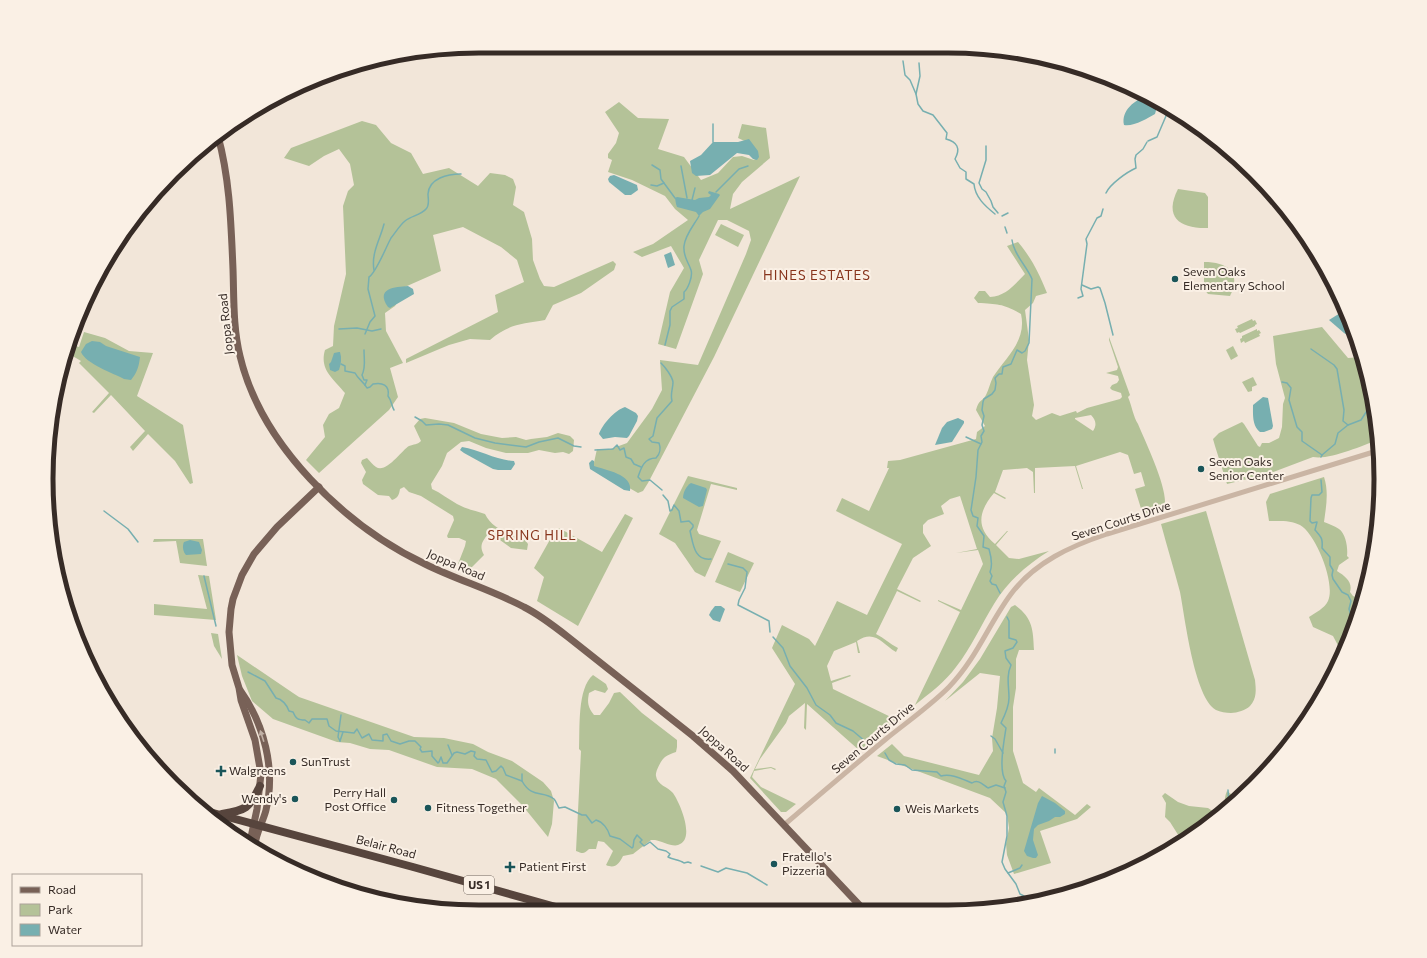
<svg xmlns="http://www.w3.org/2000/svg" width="1427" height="958" font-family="Commissioner,sans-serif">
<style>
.green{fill:#b4c298;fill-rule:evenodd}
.water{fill:#77afb0}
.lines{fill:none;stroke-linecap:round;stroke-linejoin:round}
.stream{stroke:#77afb0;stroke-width:1.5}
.minor{stroke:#cab5a4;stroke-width:5}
.major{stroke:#786157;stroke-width:7}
.highway{stroke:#57453d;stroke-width:8}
.oneway{fill:#c0b0a5}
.poi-dot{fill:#1a5559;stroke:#faf0e5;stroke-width:1.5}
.labels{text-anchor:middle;stroke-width:4;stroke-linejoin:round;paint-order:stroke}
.shield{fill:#faf0e5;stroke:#71665f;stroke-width:1}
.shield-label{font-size:11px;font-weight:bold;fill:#362b26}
.poi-label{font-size:12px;fill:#362b26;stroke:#faf0e5;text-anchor:start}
.street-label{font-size:12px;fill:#362b26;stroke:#faf0e5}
.neighbourhood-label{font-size:13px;letter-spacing:1px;fill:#87341c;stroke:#faf0e5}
.rim{fill:none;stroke:#362b26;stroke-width:5}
</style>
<rect width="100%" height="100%" fill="#f2e6d9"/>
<!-- green -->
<g class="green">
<polygon points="619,102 638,118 669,119 658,149 684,157 701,180 718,173 733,157 742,156 754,160 758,156 751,144 738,138 742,124 766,128 770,158 742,182 733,194 730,209 800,176 714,357 648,483 643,491 638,493 593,467 597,449 608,450 627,443 652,409 662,390 660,360 698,365 746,254 751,240 749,231 727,220 718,220 699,260 703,274 676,349 658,344 670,292 684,268 671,246 642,257 633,252 653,244 688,220 675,209 665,196 632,180 608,172 612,160 608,158 608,154 616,143 619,133 605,112"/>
<path d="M362,121L376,125L391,143L411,153L423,174L449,168L478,186L490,173L505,175L513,179L516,187L513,205L524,212L532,239L533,260L540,279L544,286L554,287L613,261L616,264L614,270L581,293L553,305L545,320C522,324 508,324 490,340L470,339L449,345L406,363V359L498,312L495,295L524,282L517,260L501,247L463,227L433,235L441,271L398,290L400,298L395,306L385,313L386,331L403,363L390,368L398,397L389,410L319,473L306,460L325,437L323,425L329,414L339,408L345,393C334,379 319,370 325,350L333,346L334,326L346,274L343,206L348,191L354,185L350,164L339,149L324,156L309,166L284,158L291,148Z"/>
<path d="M1178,189L1205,193L1208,197V228C1181,229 1163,218 1178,189Z"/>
<polygon points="721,224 744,235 738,247 715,235"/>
<path d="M1018,242C1032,259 1039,273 1047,293L1036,296L1033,303L1025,310L1029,340L1027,360L1034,405L1032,416L1036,420L1052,413L1060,416L1076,411L1077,413L1087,408L1120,399L1122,397L1121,393L1112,390L1110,388L1112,385L1117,383L1119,380L1118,376L1106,373L1117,370L1118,367L1109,340V337L1130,395L1128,397C1132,406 1133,416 1138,424C1146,443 1166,485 1165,503L1163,505L1164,509L1143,515L1135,489L1145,486L1141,472L1134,474L1128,455L1120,452L1076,466L1083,489H1082L1075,466L1035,468V493H1034L1033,472L1027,468L1003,470L995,492L1006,498L1005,499L994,493C979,511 975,527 995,544L1007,531H1008L996,545L1009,558L1019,559L1049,551C1028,564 1007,582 994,604C981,625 971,648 956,667C945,682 930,693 915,705L960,612L938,601V600L961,610L983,564L978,550L956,553L977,549L960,496L950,499L941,506L944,514L928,520L923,525V533L931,546L913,558L897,589L921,601L920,602L897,591L876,634C884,638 890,644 898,648L896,652C882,644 875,629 857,641L860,653H858L856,642L834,651L827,666L831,681L850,675L851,676L832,683L833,689L897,720L860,751L807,704L806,730L804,728L805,703L789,716L786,723L760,759L755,769L771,767L776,769L775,770L771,768L754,771L752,777L761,787L796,804L786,812H781L750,778L795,684L772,648L782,625L809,639L815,646L837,601L867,615L902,544L836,511L842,498L869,511L889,468H887L888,461L900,460L976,439L977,432L985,426L976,410C979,399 982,402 986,395C989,389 990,383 993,377C1006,357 1027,341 1021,314C1004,304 998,304 978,303L974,298L979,291H985L990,297C1006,296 1014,285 1025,274L1007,246ZM1091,415C1096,420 1097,425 1093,431L1075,419V418Z"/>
<path d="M1204,262C1227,262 1242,272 1230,296L1208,294L1204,289Z"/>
<polygon points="1252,319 1253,321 1255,320 1257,324 1255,325 1255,326 1240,333 1239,332 1237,333 1235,329 1238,328 1237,326"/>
<path d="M1322,327L1348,358L1362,357L1366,367L1378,440C1361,446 1330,460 1313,457L1268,474L1227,484L1215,446L1213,439L1219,433L1242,422L1244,424L1258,446L1260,447L1262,443H1269L1279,438L1282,427L1283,404L1285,398L1276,364L1273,336Z"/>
<polygon points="1257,329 1257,331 1259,330 1261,333 1259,334 1260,336 1245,343 1244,341 1241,343 1240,339 1242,338 1242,336"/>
<polygon points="84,332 105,338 129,351 153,353 137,396 183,425 193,483 190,484 175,461 148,434 133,451 130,447 145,431 111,395 94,413 92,412 109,393 79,363 81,361 66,352 68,344 79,347"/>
<polygon points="1233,346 1238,356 1231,360 1226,350"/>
<polygon points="1253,377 1257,385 1252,387 1252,391 1248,392 1242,382"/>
<path d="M425,418L454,423L481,434L502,438L516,437L526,440L531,439L547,437L558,433L570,436L574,440L573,451L569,454L563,452L555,453L539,450L528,453H506L486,448L469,441L461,442L447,453L442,466L431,484L432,489C441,493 448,499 457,504C466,509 476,511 485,514C492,529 510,534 525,540L528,544L527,550L511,548L493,535L488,534C482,542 479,546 484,555L471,568L467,569L458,564L465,546L466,541L459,538H448L447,536L454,520L453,516L421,496L409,492L404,487L400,489C399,495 398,498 392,500L389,496L378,495L363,484L362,480L366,472L361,463L362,460L367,458C370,461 373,465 376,467C386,474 402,450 409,446C414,444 417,445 421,441L414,426L420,419Z"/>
<polygon points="688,476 737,488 737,490 711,484 697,530 699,534 721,541 705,577 695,572 675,543 659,534"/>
<path d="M1324,477C1329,492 1326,507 1324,522C1329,524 1335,526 1339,529C1346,534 1348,548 1347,556L1349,558L1339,565L1337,571C1345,576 1353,582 1350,592L1353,596L1360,599C1365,612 1348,641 1342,653L1333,636L1313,627L1309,617C1315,613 1325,608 1328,601C1336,584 1316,534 1300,525C1291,520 1279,521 1269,521L1266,502L1270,494Z"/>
<path d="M1206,511L1255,680C1256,690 1257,698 1250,706C1246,710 1237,713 1231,713C1226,713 1220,712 1216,710C1194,697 1185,617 1180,592C1174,569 1167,547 1161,524Z"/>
<polygon points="625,514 633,518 578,626 537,601 544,577 534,568 552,536 559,528 602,552"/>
<polygon points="154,539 203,539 207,566 180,563 176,541 153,542"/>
<polygon points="728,552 754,563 740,592 715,582"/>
<polygon points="198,575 209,576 216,620 154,615 154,604 207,609"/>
<path d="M1015,605C1033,618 1033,630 1034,650H1019L1016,659V688L1013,707V751L1023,783L1036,792L1039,788L1075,815L1087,804L1091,807L1077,819L1040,831L1051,863L1014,874L1007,855L1006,844L1009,828L1007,814L990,798L877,756L892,744L904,756L979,775L993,751L992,738L997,708L1000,676L980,673L945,701L963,682L980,659L1011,607Z"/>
<polygon points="211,633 218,634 222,659 214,646"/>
<polygon points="237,655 293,693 299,697 414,737 444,738 473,744 488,752 512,761 543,782 551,791 554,801 552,824 548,837 522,805 496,779 472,769 437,767 389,750 370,749 350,743 337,742 273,719 252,701 242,676"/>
<path d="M593,675L606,684L608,689L605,693L595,690L589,693C587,703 588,707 594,715H600L609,703L614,693L620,692L642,713L677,740V747L676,752C672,753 668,755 665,757C661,760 655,772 656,776C657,785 668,787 673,793C680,803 696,840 678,845C672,847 661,841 655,840H651L633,854L623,856C619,864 615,869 606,865L613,851L604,842L598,841L596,849H589C584,854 583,854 576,851L581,751L579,749C580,730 577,688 593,675Z"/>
<path d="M1227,791L1231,794V804L1211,823L1182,841L1170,822L1165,817L1166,803L1162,796L1165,793L1178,802L1189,806L1208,808L1214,812L1221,813C1227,805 1223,799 1227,791Z"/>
</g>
<!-- water -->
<g class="water">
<path d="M1147,96L1158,103L1155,114C1148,118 1133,127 1124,125C1121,110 1135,100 1147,96Z"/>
<polygon points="749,139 758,151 759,157 757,160 753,159 749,155 737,153 710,175 696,176 692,173 690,161 701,155 713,142 738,142"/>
<polygon points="614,175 637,185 638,190 631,195 625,195 609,182 608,179 610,176"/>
<polygon points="709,191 719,194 720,195 710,209 703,212 699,216 696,212 677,207 676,204 675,198 677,197 695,200 699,198 709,197 711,195 708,193"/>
<polygon points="671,252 675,265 668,268 664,255"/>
<path d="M408,286L413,289L414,294L390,308L388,307C375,288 395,287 408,286Z"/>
<polygon points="1345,310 1357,341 1344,333 1329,320"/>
<path d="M92,341L100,342L106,346L140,357C139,366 137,373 131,380L124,379C113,373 86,364 81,352L86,344Z"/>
<path d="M339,352H340C342,358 341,364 339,370L335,372L330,370L329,364L331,362L334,353Z"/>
<path d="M1263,397L1268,398L1273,426L1272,429L1264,432H1260C1252,426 1253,414 1253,405Z"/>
<path d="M625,407L636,413L638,416L637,421L629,436L627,438L615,437L603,439L599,434C602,425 615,410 625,407Z"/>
<polygon points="958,418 964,421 964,423 952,442 935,445 942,428 947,422"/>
<path d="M462,447C480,450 496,460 514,461L515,464L511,470H498L493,469L464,453L460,450Z"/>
<path d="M592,460L594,461V466C605,470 633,474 630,491L624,490L590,469L589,463Z"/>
<path d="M691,483L706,488L707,490L703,506L699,507L683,498C683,493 686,486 691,483Z"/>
<path d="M190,540L199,542L202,550L201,554L186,555C183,552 182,546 184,542Z"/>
<polygon points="715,606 721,606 725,609 720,622 713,620 709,615 711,611"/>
<polygon points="1042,796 1055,803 1065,811 1065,814 1060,817 1055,817 1049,821 1038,825 1034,829 1033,840 1038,855 1036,858 1033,858 1027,856 1024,851 1038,803"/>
</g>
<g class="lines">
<!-- stream -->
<g class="stream">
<polyline points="903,61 905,75 910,80 916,94"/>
<path d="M919,63L920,76L916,94L918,104L923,111L933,115L947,133L946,139C957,142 961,148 955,159L960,168L966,172V179L974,184C975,197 985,206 995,214"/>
<polyline points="1148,141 1157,137 1166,116 1166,109"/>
<polyline points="713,142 713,124"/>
<polyline points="986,146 986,160 979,183 982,189 986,192 991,201 993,207 998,213"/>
<polyline points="652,165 660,170 661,179 675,198"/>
<polyline points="681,166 687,198"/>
<polyline points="651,185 657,186 664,183"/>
<polyline points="716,192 739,169 748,166"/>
<path d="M1106,193C1110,184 1127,172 1136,168L1135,159L1136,155L1143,149L1147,142"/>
<polyline points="692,200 695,188"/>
<polyline points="1002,216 1008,213"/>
<polyline points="1005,227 1007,233"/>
<path d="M374,270C371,253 380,240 384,224"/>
<polyline points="1082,285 1091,289 1098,287 1100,288 1105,303 1113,335"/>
<polyline points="1078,298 1083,296 1081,289 1087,244 1086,239 1097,218 1101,216 1103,209"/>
<polyline points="339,329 357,328 372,331 381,329"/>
<path d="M365,334L370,322L375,316L368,289L369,277C376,273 386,247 391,238C395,233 400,225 405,221C411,216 421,215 426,209C430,205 428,199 428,194C429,178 448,174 461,174"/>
<path d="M665,345L670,325V311L672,307L684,299V292C688,289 693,276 691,270C688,261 683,257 684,246C685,235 694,225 699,216"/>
<polyline points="1311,349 1334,365 1337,369 1344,410 1343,421 1348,425"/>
<path d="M364,350C364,360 366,367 362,375L364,380H367L365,385"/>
<path d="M661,363C665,367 672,376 673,382C673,389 670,394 672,401L657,418L653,436L649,439L652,442L659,443C661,448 660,454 656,458C644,458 641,468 638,477L642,481L650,480L662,490"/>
<path d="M341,364L345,366V371L355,373C358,379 363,381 367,388L370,387L373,384C382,382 390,385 388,396C392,401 391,405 394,410"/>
<polyline points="1282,382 1287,383 1291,388 1289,400 1297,427 1302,432 1302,441 1322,455"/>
<polyline points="415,417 422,421 426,425 439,424 448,425 475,438 495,443 526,447 539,442 558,438 574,446 581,447"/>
<polyline points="966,437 981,444"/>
<polyline points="595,450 613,449 617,445 620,450 624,448 626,457 631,459 634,464 641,467"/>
<polyline points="1321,457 1322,455 1335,444 1338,433 1348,425 1361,420 1372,403"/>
<path d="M1321,480L1322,492L1319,495H1312L1311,498L1310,521L1312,523L1317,522L1315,530C1321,537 1323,538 1322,548L1330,557V565L1333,570L1332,575L1333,579L1342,592L1348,595L1351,601L1349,609L1351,616L1352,624L1355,625"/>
<path d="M663,495L668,501L670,511L672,510L674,505L679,511L681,522L689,521L693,525V527L690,531C693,543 694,561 711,559"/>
<polyline points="104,511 128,529 138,542"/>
<polyline points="728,564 743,568 747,572 745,588 739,600 738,605 769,621 770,632"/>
<polyline points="204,576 216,626"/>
<path d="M1000,593L996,585L992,584L990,581L992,576L990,572C993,565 991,556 989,549L983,547L984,536L977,526L978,518L973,516L971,510L976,477L978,450L982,442L981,436L984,431L982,425L984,416L982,410L983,402L984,399L992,394L995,390L996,383L995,378L999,374H1002L1003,367L1011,364L1017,350L1022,353L1025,351L1029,343L1032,279C1026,265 1014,255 1012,240"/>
<path d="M1007,617L1009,621V638L1016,640L1017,642L1013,648L1005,651L1006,658L1011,665C1006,676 1009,687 1009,698C1009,707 1005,715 1001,723L1006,728C1004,741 998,772 1006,781L1004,786L1006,792L1003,802L1007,816V836L1002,862L1005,869L1016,884L1020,894L1024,896L1028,903"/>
<polyline points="773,637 783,648 790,666 807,688 816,705 830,715 836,723 853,731 866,742"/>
<path d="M248,672L265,681L276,698C282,699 287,705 289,711L293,712C296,719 298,720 305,720L309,723L312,719H327L329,726L336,731L354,733L357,729L362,738L369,734L372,740L383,741V735L387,734L391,741L400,744L409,741H415L421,747L420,749L422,752L432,751V756L438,763L439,762L441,757L443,763H447L454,753L457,752L465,754L471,751L475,752L474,756L477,759L486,760L492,772L496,771L501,766L503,768L506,775L522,781C532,799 543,790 554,799C556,801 557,805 559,808L565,807L582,815H586L592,823L596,820C603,822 608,829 610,836L620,839L632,848L633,847L634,840L637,835L642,840L640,842L644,846L650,842L658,849L666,851L670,854L668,857C673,860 679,859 684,863L688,862L691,863"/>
<polyline points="991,736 995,739 1003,753"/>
<polyline points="340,741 338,737 341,715"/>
<polyline points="340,741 343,732"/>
<polyline points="448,745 452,755"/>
<path d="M885,753L889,760L896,764L905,765L912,770L937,772L941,776C951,773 962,779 972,783C978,779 982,784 988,788L996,785L1005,788"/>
<polyline points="1055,753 1055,749"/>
<polyline points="522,781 522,774"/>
<polyline points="1228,790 1229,806"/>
<polyline points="701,866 718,872 726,868 747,873 767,885"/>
<polyline points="1008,873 1020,868 1022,865"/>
</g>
<!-- minor -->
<path class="minor" d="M784,825C818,796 852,767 886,739C907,722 930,706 949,687C977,658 988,625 1011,594C1035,562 1071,546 1107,534L1380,450"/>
<!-- major -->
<g class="major">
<path d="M218,136C230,180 231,224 233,269C234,298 233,328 240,356C261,445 345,526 425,564C457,580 492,590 524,607C540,615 554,626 568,637L693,736L733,771L865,911"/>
<path d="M240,690C264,724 276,769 266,810C263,822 256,833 255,845"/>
<polyline points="250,842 257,809 261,774 255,740 241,700 239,688 232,665 229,632 231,609 233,599 242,575 254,554 277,527 319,487"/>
</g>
<!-- highway -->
<g class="highway">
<polyline points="202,810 413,867 563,909"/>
<path d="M222,814C246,810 249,809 260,786"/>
</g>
</g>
<!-- one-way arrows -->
<defs><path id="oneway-solid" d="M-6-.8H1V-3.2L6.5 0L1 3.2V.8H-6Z"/></defs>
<use class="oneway" href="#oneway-solid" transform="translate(262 736) rotate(-108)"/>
<!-- markers -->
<g class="poi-dot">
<circle cx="1175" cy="279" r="4"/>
<circle cx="1201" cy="469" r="4"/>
<circle cx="293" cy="762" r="4"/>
<path d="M219 765h4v4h4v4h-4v4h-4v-4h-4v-4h4z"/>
<circle cx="295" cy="799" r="4"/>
<circle cx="394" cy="800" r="4"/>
<circle cx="428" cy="808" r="4"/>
<circle cx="897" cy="809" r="4"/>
<circle cx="774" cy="864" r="4"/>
<path d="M508 861h4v4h4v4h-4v4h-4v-4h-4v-4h4z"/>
</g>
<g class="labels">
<!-- shield labels -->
<rect class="shield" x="464" y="876" width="30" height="18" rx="3"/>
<g class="shield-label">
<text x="479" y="889">US 1</text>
</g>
<!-- poi labels -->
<g class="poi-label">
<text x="1183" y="276">Seven Oaks<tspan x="1183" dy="14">Elementary School</tspan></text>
<text x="1209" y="466">Seven Oaks<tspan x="1209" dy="14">Senior Center</tspan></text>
<text x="301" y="766">SunTrust</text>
<text x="229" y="775">Walgreens</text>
<text x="386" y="797" text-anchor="end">Perry Hall<tspan x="386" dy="14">Post Office</tspan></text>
<text x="287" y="803" text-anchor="end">Wendy's</text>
<text x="436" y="812">Fitness Together</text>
<text x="905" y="813">Weis Markets</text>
<text x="782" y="861">Fratello's<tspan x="782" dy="14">Pizzeria</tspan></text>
<text x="519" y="871">Patient First</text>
</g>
<!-- street labels -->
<g class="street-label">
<text transform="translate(226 324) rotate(-96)" y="4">Joppa Road</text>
<text transform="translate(1121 521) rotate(-18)" y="4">Seven Courts Drive</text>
<text transform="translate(456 565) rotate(23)" y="4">Joppa Road</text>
<text transform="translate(873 738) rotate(-40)" y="4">Seven Courts Drive</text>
<text transform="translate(724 749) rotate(42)" y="4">Joppa Road</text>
<text transform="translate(386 847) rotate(15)" y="4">Belair Road</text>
</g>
<!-- neighbourhood labels -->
<g class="neighbourhood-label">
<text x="817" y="280">HINES ESTATES</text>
<text x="532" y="540">SPRING HILL</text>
</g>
</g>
<!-- crop -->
<path d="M0 0H1427V958H0ZM479 53H948A426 426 0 0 1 1374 479V479A426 426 0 0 1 948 905H479A426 426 0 0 1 53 479V479A426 426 0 0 1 479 53Z" fill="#faf0e5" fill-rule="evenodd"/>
<path class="rim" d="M479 53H948A426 426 0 0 1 1374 479V479A426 426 0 0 1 948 905H479A426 426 0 0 1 53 479V479A426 426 0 0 1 479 53Z"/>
<!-- legend -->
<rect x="12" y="874" width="130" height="72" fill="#faf0e5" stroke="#aca199"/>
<rect x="20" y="887" width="20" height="6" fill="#786157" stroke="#aca199"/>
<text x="48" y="894" font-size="12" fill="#362b26">Road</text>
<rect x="20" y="904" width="20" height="12" fill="#b4c298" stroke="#aca199"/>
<text x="48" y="914" font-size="12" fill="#362b26">Park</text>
<rect x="20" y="924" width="20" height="12" fill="#77afb0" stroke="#aca199"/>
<text x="48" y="934" font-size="12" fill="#362b26">Water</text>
</svg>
